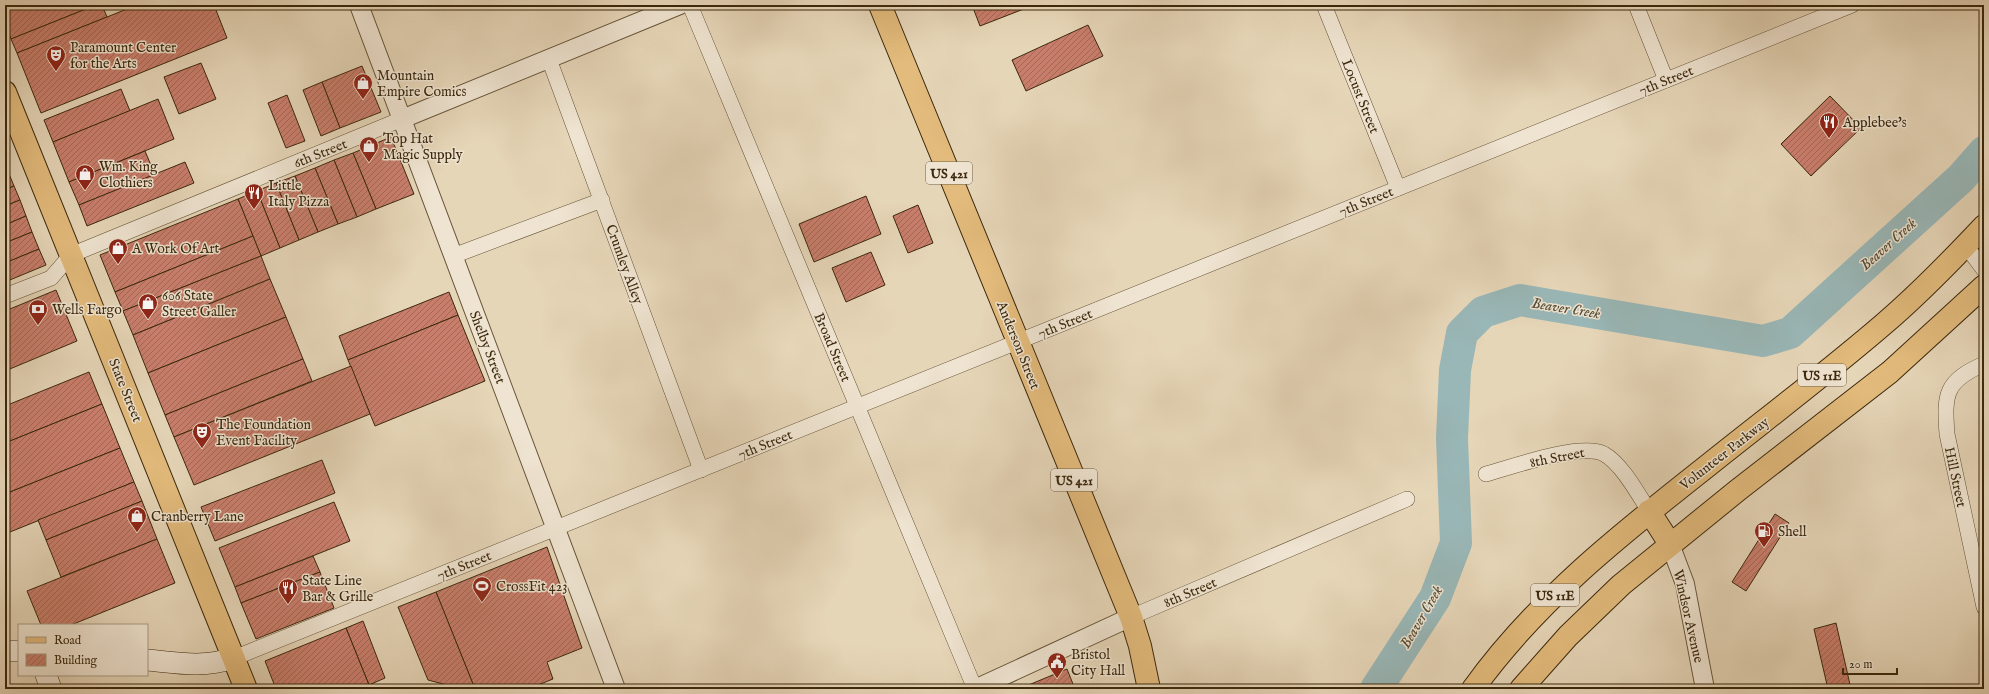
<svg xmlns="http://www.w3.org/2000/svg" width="1989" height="694" font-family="'IM FELL English',serif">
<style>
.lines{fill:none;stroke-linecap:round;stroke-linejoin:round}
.river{stroke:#99b7b7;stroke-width:32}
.building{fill:url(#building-hatch);stroke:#3b280d}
.minor-casing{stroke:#665438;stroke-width:16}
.tertiary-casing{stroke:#665438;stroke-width:20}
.secondary-casing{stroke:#3b280d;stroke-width:22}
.primary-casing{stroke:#3b280d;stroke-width:24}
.trunk-casing{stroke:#3b280d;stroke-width:24}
.minor{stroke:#efe4d1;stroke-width:15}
.tertiary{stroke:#efe4d1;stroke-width:18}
.secondary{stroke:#efe4d1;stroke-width:21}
.primary{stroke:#e3bb7c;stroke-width:22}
.trunk{stroke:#e3bb7c;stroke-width:22}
.labels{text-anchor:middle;stroke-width:3;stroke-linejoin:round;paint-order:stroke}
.shield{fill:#efe4d1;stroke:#716048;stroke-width:1}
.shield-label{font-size:13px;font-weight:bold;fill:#3b280d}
.poi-label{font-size:14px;fill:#3b280d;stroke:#efe4d1;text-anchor:start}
.street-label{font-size:14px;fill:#3b280d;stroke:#efe4d1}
.water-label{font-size:15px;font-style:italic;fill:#524c38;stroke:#efe4d1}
</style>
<defs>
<pattern id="building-hatch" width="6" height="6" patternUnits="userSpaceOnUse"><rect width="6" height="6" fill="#c97e6c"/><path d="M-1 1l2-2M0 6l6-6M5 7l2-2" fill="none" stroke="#a46757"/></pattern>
</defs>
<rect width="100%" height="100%" fill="#e6d6b8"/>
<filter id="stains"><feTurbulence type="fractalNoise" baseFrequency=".005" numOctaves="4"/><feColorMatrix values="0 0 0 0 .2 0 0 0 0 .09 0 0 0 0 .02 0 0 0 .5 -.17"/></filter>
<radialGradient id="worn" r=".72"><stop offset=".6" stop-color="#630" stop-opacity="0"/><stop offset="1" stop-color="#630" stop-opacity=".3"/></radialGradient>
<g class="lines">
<!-- river -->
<polyline class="river" points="1376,689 1435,598 1456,543 1452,438 1455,370 1462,333 1483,312 1520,300 1763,341 1790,333 1961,178 1984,152"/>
</g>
<!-- building -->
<g class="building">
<polygon points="5,5 96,5 11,39 5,23"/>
<polygon points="96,5 102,5 107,17 17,53 11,39"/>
<polygon points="137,5 214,5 227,38 41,113 17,53"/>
<polygon points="972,5 1034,5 980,26"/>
<polygon points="1088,25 1103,56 1026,91 1012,60"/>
<polygon points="201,63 216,99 179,114 164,77"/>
<polygon points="362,66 381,112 340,128 322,82"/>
<polygon points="322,82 340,128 321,136 303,90"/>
<polygon points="121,89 130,111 53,142 44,120"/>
<polygon points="287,95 305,141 286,148 268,103"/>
<polygon points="1830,96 1861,128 1811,176 1781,144"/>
<polygon points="158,99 174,139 69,182 53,142"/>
<polygon points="391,137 414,194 376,209 353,153"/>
<polygon points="145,151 155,175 79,205 69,182"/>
<polygon points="353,153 376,209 357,217 334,160"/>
<polygon points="334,160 357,217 338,224 315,168"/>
<polygon points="185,162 194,183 87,226 79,205"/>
<polygon points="5,164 14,186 5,190"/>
<polygon points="315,168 338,224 318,232 295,176"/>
<polygon points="295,176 318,232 299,240 276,183"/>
<polygon points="276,183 299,240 280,248 257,191"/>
<polygon points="14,186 20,200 5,206 5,190"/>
<polygon points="257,191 280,248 261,256 238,199"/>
<polygon points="866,196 881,234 814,262 799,224"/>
<polygon points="238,199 253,236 115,292 100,255"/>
<polygon points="20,200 26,216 5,225 5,206"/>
<polygon points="918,205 933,243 908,253 893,216"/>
<polygon points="26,216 32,232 5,243 5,225"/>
<polygon points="32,232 39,249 5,263 5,243"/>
<polygon points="253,236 261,256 123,311 115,292"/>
<polygon points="39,249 46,265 5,282 5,263"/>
<polygon points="871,252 885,285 846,302 832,268"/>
<polygon points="261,256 270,279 133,335 123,311"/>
<polygon points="270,279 286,317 148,373 133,335"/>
<polygon points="56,290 77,341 5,371 5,311"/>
<polygon points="449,292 458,315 348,360 339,336"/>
<polygon points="458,315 485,381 375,426 348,360"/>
<polygon points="286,317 303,359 165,415 148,373"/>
<polygon points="303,359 312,381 174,437 165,415"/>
<polygon points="351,366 370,414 194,485 174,437"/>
<polygon points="89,372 102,404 5,443 5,406"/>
<polygon points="102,404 120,448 5,494 5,443"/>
<polygon points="120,448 134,482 5,534 5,494"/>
<polygon points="322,460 335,493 215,541 201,507"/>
<polygon points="134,482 142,501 46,540 38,520"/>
<polygon points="142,501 157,539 61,577 46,540"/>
<polygon points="334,502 350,541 235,587 219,548"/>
<polygon points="1775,514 1789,523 1746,591 1732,582"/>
<polygon points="157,539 175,583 71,625 41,625 27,591"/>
<polygon points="547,547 582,648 547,662 553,679 528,689 475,689 436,592"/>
<polygon points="313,556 320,572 241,603 235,587"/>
<polygon points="320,572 334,608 256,639 241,603"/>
<polygon points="436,592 475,689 462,689 428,680 398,607"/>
<polygon points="363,621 385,678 369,685 346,628"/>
<polygon points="1836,623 1851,689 1828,689 1814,629"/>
<polygon points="346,628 369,685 358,689 276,689 265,661"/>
<polygon points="1067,669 1075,689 1019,689"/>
</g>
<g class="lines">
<!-- minor casing -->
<g class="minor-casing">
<g id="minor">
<polyline points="690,5 975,689"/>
<polyline points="1324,5 1398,188"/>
<polyline points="1636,5 1666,80"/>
<polyline points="549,59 701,470"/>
<polyline points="1966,246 1984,270"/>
<polyline points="453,256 602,200"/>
<polyline points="5,296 51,278 71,255 402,119"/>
<path d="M1984,364C1945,381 1944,394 1947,434L1984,607"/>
<path d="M1486,474C1512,467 1581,442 1604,454C1622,464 1638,494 1649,511"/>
<polyline points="1131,617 1407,499"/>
<polyline points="234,658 1852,5"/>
</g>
</g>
<!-- tertiary casing -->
<g class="tertiary-casing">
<g id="tertiary">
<polyline points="359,5 616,689"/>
<polyline points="402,119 680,5"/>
<polyline points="1670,544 1685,584 1705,689"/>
<polyline points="975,689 1131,617"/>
</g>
</g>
<!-- secondary casing -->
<g class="secondary-casing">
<g id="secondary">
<polyline points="5,651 19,651"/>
<path d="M147,660C179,663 202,668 234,658"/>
<polyline points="46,675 51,689"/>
</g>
</g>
<!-- primary casing -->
<g class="primary-casing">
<polyline id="primary" points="5,92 246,689"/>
</g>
<!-- trunk casing -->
<g class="trunk-casing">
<g id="trunk">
<polyline points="880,5 1131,617 1140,646 1149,689"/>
<polyline points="1649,511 1670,544"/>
<path d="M1473,689C1536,601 1621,534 1706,467C1766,419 1827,373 1885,323C1920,293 1952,260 1984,226"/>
<polyline points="1521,689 1568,636 1621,585 1738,490 1890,372 1984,286"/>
</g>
</g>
<!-- minor -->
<use href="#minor" class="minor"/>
<!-- tertiary -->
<use href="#tertiary" class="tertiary"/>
<!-- secondary -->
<use href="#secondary" class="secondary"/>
<!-- primary -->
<use href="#primary" class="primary"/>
<!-- trunk -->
<use href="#trunk" class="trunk"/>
</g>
<!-- icons -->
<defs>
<g id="theatre-pin" transform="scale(1)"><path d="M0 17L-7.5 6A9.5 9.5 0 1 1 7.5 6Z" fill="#8f2418" stroke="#efe4d1"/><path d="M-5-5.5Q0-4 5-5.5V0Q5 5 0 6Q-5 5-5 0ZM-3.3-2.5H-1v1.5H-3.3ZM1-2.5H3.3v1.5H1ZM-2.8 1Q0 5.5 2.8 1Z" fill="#fff"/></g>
<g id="shop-pin" transform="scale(1)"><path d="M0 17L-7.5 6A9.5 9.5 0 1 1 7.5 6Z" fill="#8f2418" stroke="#efe4d1"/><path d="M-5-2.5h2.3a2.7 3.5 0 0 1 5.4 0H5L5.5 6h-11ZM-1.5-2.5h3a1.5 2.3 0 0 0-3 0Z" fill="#fff"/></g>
<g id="restaurant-pin" transform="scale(1)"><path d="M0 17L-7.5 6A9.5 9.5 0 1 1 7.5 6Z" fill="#8f2418" stroke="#efe4d1"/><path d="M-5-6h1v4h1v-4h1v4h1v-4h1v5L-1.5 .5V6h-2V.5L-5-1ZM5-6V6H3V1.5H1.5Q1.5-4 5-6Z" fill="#fff"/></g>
<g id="bank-pin" transform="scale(1)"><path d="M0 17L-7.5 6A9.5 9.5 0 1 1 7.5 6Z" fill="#8f2418" stroke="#efe4d1"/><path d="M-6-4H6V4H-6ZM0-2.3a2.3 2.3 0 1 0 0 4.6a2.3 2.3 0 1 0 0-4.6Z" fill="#fff"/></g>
<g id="fuel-pin" transform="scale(1)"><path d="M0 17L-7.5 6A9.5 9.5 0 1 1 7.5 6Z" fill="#8f2418" stroke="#efe4d1"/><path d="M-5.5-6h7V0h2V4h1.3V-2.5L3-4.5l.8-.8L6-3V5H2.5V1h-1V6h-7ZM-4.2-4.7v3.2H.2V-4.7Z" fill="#fff"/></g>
<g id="stadium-pin" transform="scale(1)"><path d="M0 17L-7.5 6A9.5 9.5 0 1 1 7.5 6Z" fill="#8f2418" stroke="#efe4d1"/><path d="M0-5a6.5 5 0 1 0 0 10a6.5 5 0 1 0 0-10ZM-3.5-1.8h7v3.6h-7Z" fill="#fff"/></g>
<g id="civic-pin" transform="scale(1)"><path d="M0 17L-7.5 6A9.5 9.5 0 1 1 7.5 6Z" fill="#8f2418" stroke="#efe4d1"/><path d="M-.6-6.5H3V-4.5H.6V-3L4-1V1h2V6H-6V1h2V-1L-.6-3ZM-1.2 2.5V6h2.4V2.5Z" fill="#fff"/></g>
</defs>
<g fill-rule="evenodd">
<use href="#theatre-pin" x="56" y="55"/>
<use href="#shop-pin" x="363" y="83"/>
<use href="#restaurant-pin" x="1829" y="122"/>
<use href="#shop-pin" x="369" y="146"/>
<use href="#shop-pin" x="85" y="174"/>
<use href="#restaurant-pin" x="254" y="193"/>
<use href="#shop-pin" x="118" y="248"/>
<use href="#shop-pin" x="148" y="303"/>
<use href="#bank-pin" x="38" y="309"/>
<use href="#theatre-pin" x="202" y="432"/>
<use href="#shop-pin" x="137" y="516"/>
<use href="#fuel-pin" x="1764" y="531"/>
<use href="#stadium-pin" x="482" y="586"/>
<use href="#restaurant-pin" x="288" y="588"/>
<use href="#civic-pin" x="1057" y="662"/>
</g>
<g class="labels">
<!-- shield labels -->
<g class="shield">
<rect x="926" y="162" width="46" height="22" rx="3"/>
<rect x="1798" y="364" width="48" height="22" rx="3"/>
<rect x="1051" y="469" width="46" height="22" rx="3"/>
<rect x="1531" y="584" width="48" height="22" rx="3"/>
</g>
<g class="shield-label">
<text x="949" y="178">US 421</text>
<text x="1822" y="380">US 11E</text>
<text x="1074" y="485">US 421</text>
<text x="1555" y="600">US 11E</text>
</g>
<!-- poi labels -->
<g class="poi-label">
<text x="70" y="52">Paramount Center<tspan x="70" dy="16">for the Arts</tspan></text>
<text x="377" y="80">Mountain<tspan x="377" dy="16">Empire Comics</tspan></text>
<text x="1843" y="127">Applebee's</text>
<text x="383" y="143">Top Hat<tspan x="383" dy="16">Magic Supply</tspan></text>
<text x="99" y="171">Wm. King<tspan x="99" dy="16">Clothiers</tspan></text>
<text x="268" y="190">Little<tspan x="268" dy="16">Italy Pizza</tspan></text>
<text x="132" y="253">A Work Of Art</text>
<text x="162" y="300">606 State<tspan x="162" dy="16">Street Galler</tspan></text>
<text x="52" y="314">Wells Fargo</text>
<text x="216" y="429">The Foundation<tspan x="216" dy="16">Event Facility</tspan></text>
<text x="151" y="521">Cranberry Lane</text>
<text x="1778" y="536">Shell</text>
<text x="302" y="585">State Line<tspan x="302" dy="16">Bar &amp; Grille</tspan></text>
<text x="496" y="591">CrossFit 423</text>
<text x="1071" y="659">Bristol<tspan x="1071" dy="16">City Hall</tspan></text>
</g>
<!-- street labels -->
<g class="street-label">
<text transform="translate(1666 80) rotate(-22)" y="5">7th Street</text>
<text transform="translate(1361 96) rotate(68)" y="5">Locust Street</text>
<text transform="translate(320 153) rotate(-22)" y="5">6th Street</text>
<text transform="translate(1366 201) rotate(-22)" y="5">7th Street</text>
<text transform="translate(625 264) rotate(70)" y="5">Crumley Alley</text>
<text transform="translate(1065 323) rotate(-22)" y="5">7th Street</text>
<text transform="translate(1019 345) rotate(68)" y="5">Anderson Street</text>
<text transform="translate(488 347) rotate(69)" y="5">Shelby Street</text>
<text transform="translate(833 347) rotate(67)" y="5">Broad Street</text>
<text transform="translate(126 390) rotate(68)" y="5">State Street</text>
<text transform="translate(765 444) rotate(-22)" y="5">7th Street</text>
<text transform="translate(1724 453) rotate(-38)" y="5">Volunteer Parkway</text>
<text transform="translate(1557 457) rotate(-11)" y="5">8th Street</text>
<text transform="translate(1956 477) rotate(78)" y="5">Hill Street</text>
<text transform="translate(464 565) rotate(-22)" y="5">7th Street</text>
<text transform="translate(1190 592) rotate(-23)" y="5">8th Street</text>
<text transform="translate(1689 616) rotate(77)" y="5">Windsor Avenue</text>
</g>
<!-- water labels -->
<g class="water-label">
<text transform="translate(1888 244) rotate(-42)" y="5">Beaver Creek</text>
<text transform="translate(1566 308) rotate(9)" y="5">Beaver Creek</text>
<text transform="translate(1421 617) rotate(-60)" y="5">Beaver Creek</text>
</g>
</g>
<!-- margin -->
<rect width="1989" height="694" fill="none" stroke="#e6d6b8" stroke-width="20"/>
<rect x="6" y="6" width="1977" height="682" fill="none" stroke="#3b280d" stroke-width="2"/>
<rect x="10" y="10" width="1969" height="674" fill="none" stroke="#3b280d"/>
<!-- legend -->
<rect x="18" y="624" width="130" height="52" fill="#efe4d1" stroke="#a79983"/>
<rect x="26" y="637" width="20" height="6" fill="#e3bb7c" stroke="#a79983"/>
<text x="54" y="644" font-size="12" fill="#3b280d">Road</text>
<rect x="26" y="654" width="20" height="12" fill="url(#building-hatch)" stroke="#a79983"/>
<text x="54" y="664" font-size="12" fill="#3b280d">Building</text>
<!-- scale -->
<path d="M1843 668v6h54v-6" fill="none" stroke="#3b280d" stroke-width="2"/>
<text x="1849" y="668" font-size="12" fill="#3b280d" stroke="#efe4d1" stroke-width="3" paint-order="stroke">20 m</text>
<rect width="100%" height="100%" filter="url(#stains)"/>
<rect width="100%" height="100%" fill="url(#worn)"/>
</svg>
